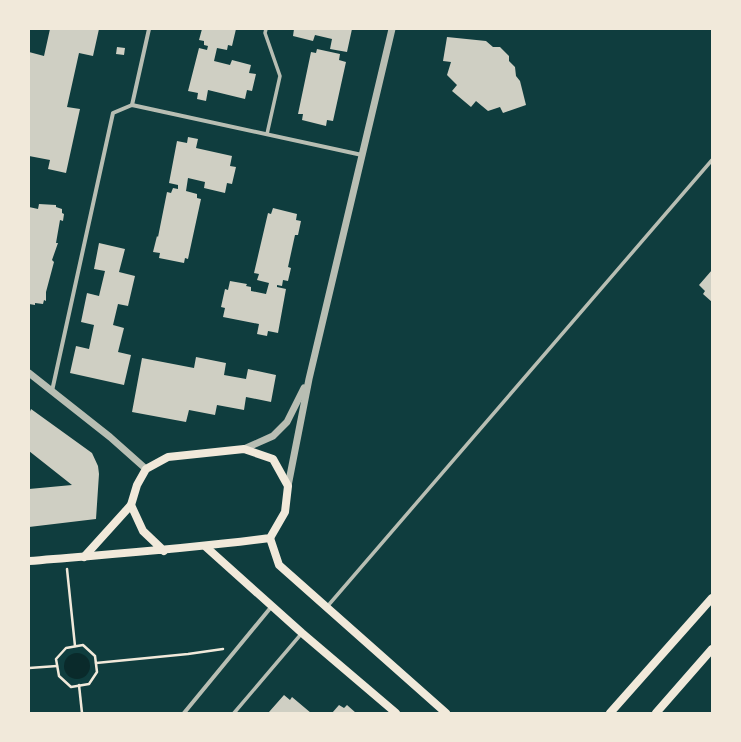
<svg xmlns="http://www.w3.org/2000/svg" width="741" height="742" font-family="Quicksand,sans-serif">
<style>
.water{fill:#0a2a2b}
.building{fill:#cfcfc3}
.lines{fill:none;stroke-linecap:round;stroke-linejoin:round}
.path{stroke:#f1e9da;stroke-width:2.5}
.pedestrian{stroke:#b8beb3;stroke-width:3.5}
.minor{stroke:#b8beb3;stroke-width:4}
.tertiary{stroke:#b8beb3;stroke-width:7}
.secondary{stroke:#f1e9da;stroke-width:8}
</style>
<rect width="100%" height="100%" fill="#0f3d3e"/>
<!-- water -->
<circle class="water" cx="77" cy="666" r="13"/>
<!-- building -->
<g class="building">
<polygon points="50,29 99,29 93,56 79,53 67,107 80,109 66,173 48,169 50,160 29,156 29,52 44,56"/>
<polygon points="202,29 236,29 232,46 228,45 227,50 217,48 214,61 230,65 232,60 251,65 249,73 256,74 252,91 247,90 245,99 208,90 206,101 197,99 198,93 188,91 199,48 207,50 208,46 204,45 204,41 199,40"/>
<polygon points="294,29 352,29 347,52 330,49 332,39 315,35 313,41 293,36"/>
<polygon points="447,37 486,41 493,47 500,47 509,56 509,61 515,67 516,76 520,81 526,105 503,113 500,107 488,111 476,101 471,107 452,91 457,85 447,75 451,62 443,61"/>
<polygon points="117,47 125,48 124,55 116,54"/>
<polygon points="317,49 340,54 339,60 346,62 333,121 327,120 326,126 302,120 303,114 298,114 311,52 316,53"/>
<polygon points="188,137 198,139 196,148 232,156 230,166 236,167 232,184 227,183 225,193 204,188 205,182 188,178 186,191 197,194 197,198 201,199 188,259 185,258 184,263 159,258 160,253 153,252 157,236 158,237 167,192 171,193 173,188 178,189 178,185 169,183 177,141 187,143"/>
<polygon points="39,204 56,205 56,207 62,209 62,213 64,214 63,221 60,220 56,243 58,243 52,260 54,262 46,292 46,301 44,300 43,304 35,303 35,305 29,304 30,244 29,244 29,207 38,209"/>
<polygon points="273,208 297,214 296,220 301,221 298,235 295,235 288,267 291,268 288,281 283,280 282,286 277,285 277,287 286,289 278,333 268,331 267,336 257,334 259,324 223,317 225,308 221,307 225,289 228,290 230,281 247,284 246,286 251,287 251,291 266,294 269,283 257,280 259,274 254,273 268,213 271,214"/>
<polygon points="99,243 125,249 119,272 135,276 128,306 118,304 113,325 124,328 118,352 131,355 124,385 70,373 76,346 89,349 94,325 81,322 87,293 99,296 105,271 94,269"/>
<polygon points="712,270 712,302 703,294 705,291 699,285"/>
<polygon points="196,357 226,363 224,375 246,379 248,369 276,375 271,402 246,397 244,410 217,405 215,415 189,410 186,422 132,412 142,358 194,368"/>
<polygon points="31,409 92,453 98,466 99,474 96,519 29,527 29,489 72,485 29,451 29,414"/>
<polygon points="284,695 290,700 292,697 311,713 270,713 269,712"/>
<polygon points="339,705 344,708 347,705 356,713 332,713"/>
</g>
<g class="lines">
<!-- path -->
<g class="path">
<polyline points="67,569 75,646"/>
<polygon points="83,645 95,656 97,672 89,684 71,687 59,676 56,659 66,648"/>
<polyline points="96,663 188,654 223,649"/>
<polyline points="29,668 57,666"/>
<polyline points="79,685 82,713"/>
</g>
<!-- pedestrian -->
<g class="pedestrian">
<polyline points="266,29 265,33 280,76 267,134"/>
<polyline points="326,608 712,160"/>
<polyline points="234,713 302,633"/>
</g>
<!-- minor -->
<g class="minor">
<polyline points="132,105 149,29"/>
<polyline points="52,391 113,113 132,105 362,155"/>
<polyline points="184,713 272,606"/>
</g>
<!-- tertiary -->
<g class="tertiary">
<polyline points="29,373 110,437 146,469"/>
<polyline points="244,449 273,436 287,422 304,388"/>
<polyline points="288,486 309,379 392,29"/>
</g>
<!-- secondary -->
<g class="secondary">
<polyline points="270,538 279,565 446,713"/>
<polyline points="206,547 302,633 396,713"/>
<polyline points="84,557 131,505"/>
<path d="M29,561C110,554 190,549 270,538L285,512L288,486L273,459L244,449L168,457L146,469L137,485L131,505L143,531L164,551"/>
<polyline points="610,713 712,598"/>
<polyline points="656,713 712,649"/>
</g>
</g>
<!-- border -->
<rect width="741" height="742" fill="none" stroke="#f1e9da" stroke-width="60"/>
</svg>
